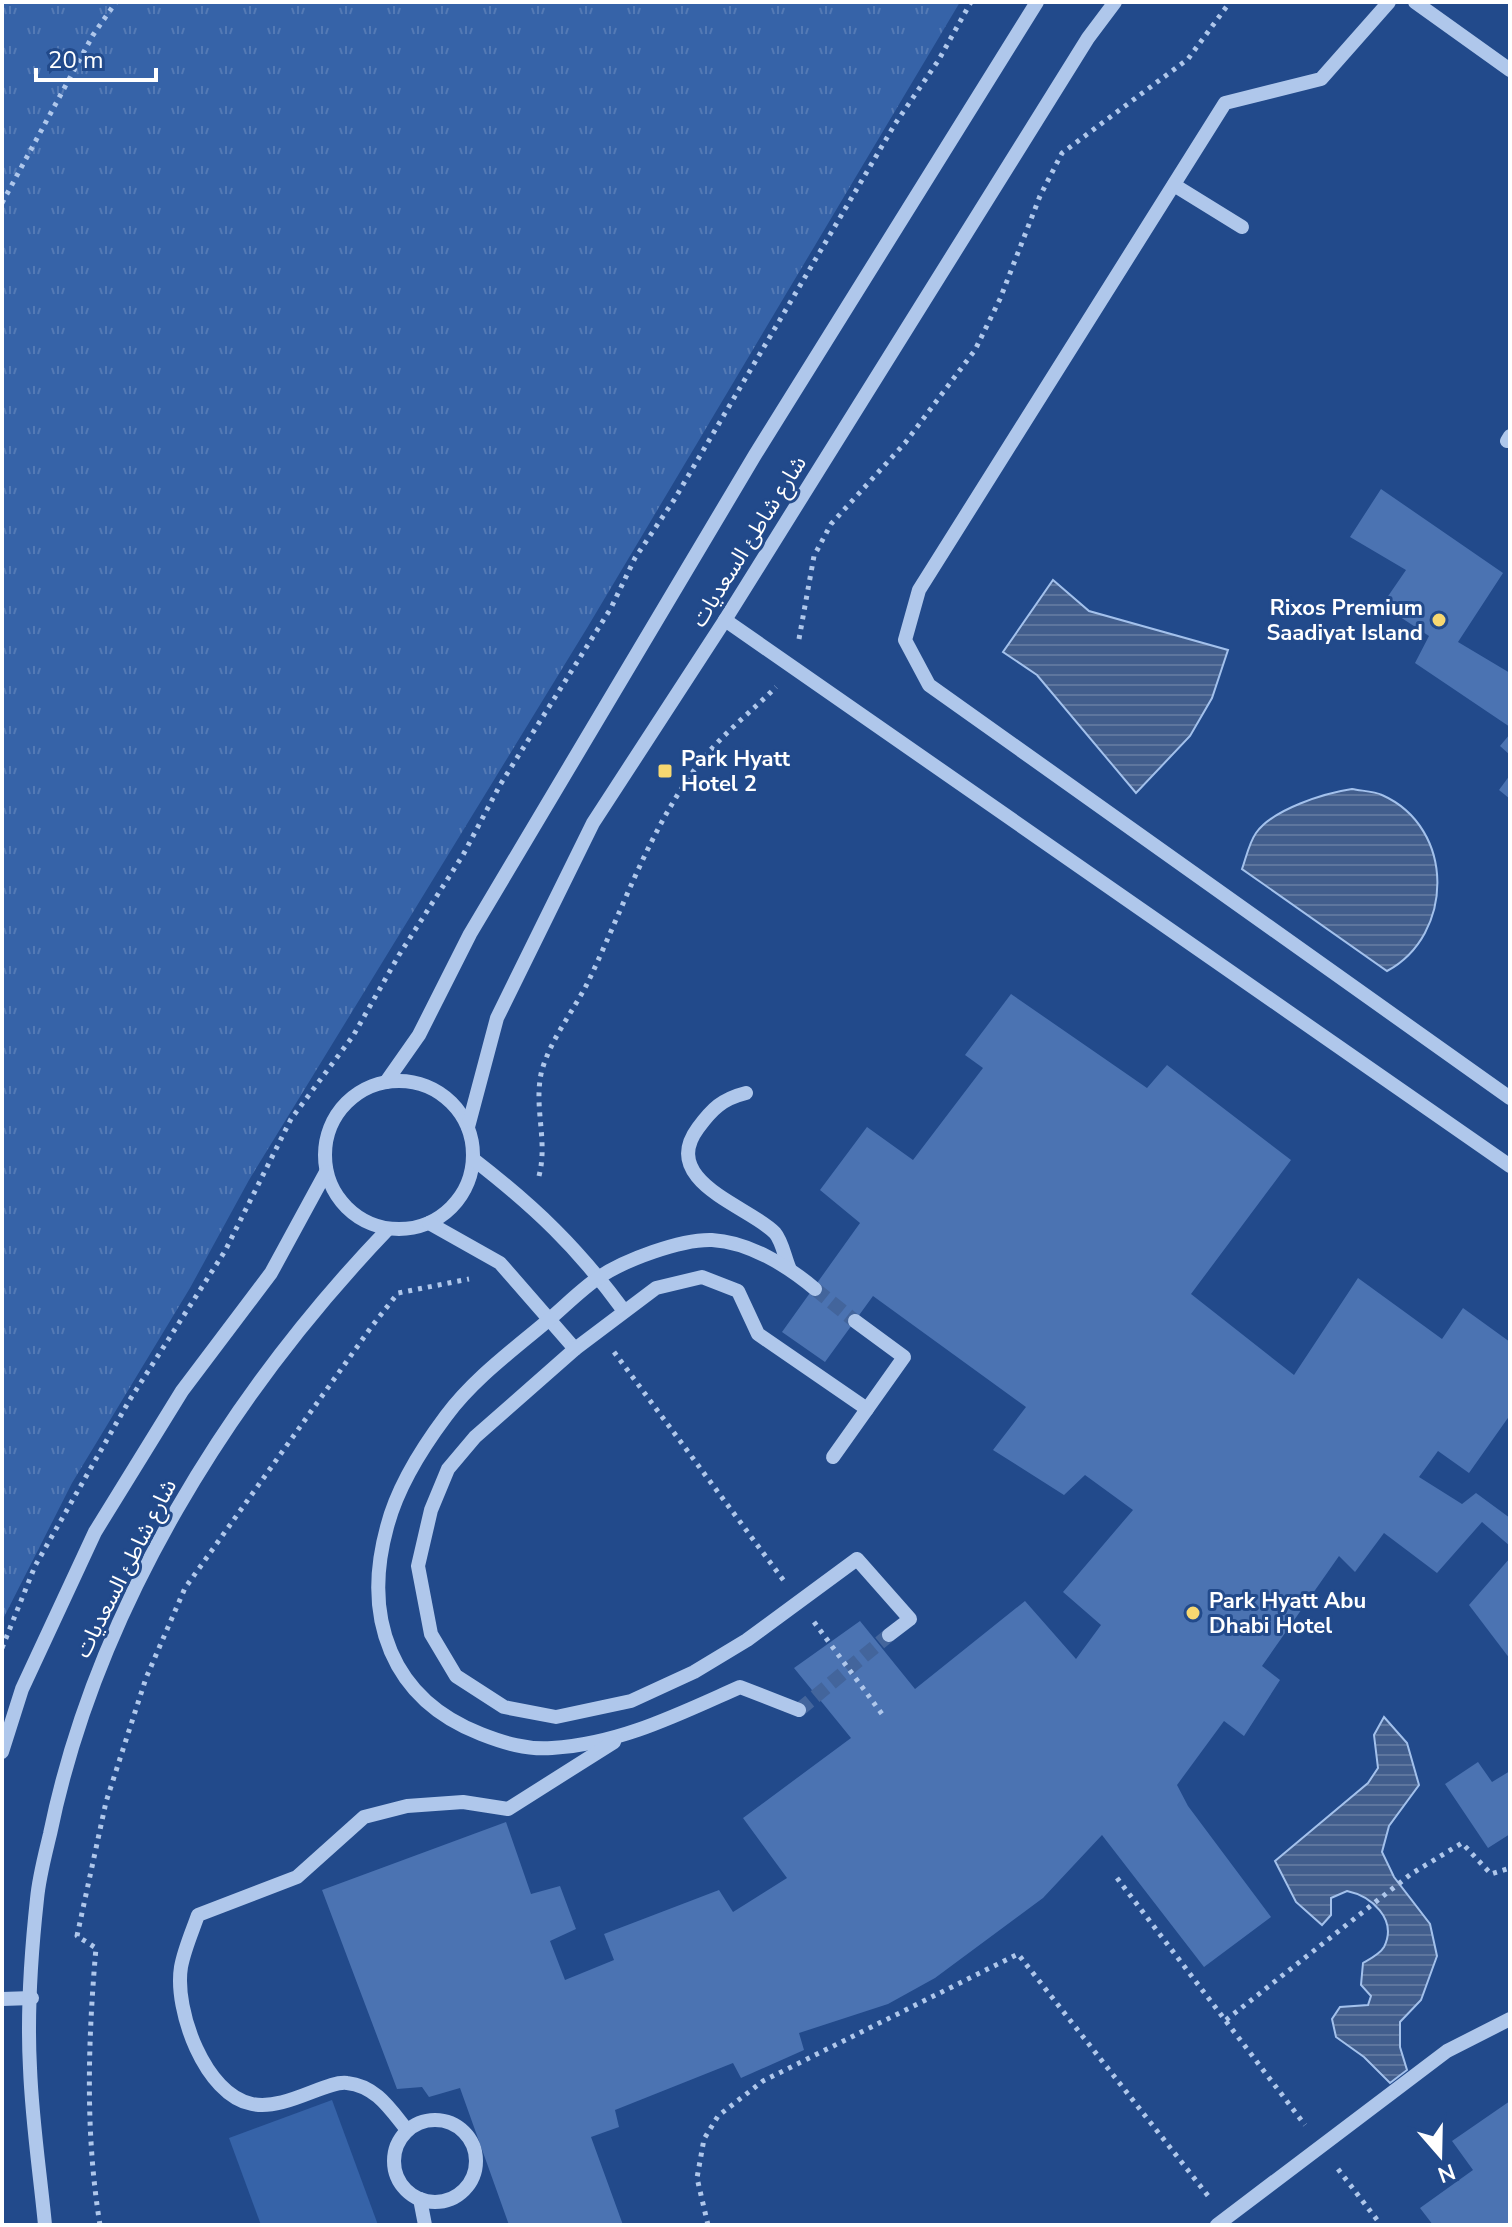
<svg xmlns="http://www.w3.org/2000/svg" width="1512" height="2227" font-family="'Nunito Sans','Noto Sans Arabic',sans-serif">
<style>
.grass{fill:url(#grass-tufts)}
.garden{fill:#3663a8}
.water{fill:url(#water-rules);stroke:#a3c1ec;stroke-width:2}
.building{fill:#4b73b2}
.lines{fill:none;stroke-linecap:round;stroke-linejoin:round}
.minor-tunnel{stroke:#43659c;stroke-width:14;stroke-dasharray:14 7;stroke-linecap:butt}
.path{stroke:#afc7eb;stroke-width:5;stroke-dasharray:4 6;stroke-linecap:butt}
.minor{stroke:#afc7eb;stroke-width:14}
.poi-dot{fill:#f7d871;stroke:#224a8b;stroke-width:3}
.labels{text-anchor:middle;stroke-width:6;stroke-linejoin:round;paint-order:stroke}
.street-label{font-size:22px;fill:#fff;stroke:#224a8b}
.poi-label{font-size:22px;font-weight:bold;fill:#fff;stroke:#224a8b;text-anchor:start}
</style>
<defs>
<pattern id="grass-tufts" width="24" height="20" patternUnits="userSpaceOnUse" patternTransform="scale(2)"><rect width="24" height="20" fill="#3663a8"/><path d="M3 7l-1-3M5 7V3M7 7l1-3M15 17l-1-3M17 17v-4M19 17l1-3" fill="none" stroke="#547ab5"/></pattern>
<pattern id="water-rules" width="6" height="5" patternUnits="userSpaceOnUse" patternTransform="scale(2)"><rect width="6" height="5" fill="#425e8d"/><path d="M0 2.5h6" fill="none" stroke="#5e769e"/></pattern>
</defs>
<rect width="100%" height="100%" fill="#224a8b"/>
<!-- grass -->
<polygon class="grass" points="2,2 960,2 587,628 249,1180 190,1288 72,1483 2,1621"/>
<!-- garden -->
<polygon class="garden" points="332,2100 378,2225 261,2225 229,2138"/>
<!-- water -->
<g class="water">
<polygon points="1053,580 1089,611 1228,650 1212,698 1190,736 1136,793 1037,675 1003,652"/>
<path d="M1352,789C1361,791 1374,791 1382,795C1456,828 1454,935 1387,971L1242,869C1246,858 1249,843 1256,833C1273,809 1325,793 1352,789Z"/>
<path d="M1384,1717L1407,1743L1419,1785L1389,1826L1382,1852L1394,1877L1430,1924L1437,1956L1421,2000L1400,2022V2047L1407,2070L1390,2083L1364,2057L1336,2037L1332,2019L1340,2007L1368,2005L1371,1996L1361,1985L1363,1963C1370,1959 1380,1954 1384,1947C1398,1919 1371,1896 1347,1891L1331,1898V1915L1322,1925L1296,1902L1275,1861L1368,1783L1378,1768L1374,1735Z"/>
</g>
<!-- building -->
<g class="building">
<polygon points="1381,489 1503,573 1458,642 1510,673 1510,727 1415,663 1429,636 1382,605 1406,570 1350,537"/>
<polygon points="1510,734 1510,755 1500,746"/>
<polygon points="1510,775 1510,799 1499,790"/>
<polygon points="1011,994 1147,1088 1167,1065 1291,1160 1191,1294 1294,1375 1358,1278 1442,1339 1463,1308 1510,1342 1510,1415 1469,1473 1438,1451 1419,1477 1462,1504 1476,1493 1510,1518 1510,1546 1482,1522 1437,1573 1384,1533 1355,1572 1339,1556 1262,1666 1280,1680 1244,1736 1224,1721 1177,1785 1188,1806 1271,1917 1204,1967 1102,1835 1043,1898 935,1978 888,2004 799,2033 804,2050 741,2078 733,2063 615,2110 619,2127 591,2137 623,2225 509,2225 460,2088 429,2097 422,2087 397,2089 322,1890 506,1822 531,1894 560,1886 576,1929 550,1941 565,1980 614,1960 604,1934 719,1890 733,1912 787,1878 743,1818 851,1738 794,1668 860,1621 915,1689 1025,1601 1076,1659 1101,1625 1063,1592 1133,1510 1085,1475 1064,1495 993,1450 1026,1407 873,1296 825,1362 782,1332 860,1223 820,1190 867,1127 913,1160 983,1068 965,1055"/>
<polygon points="1510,1558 1510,1659 1469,1605"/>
<polygon points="1478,1762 1492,1782 1510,1771 1510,1834 1488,1848 1445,1784"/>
<polygon points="1510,2101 1510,2225 1433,2225 1420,2208 1473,2170 1452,2141"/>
</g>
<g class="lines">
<!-- minor-tunnel -->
<g class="minor-tunnel">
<polyline points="815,1289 855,1321"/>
<polyline points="799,1710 889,1635"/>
</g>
<!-- path -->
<g class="path">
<polyline points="2,203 93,35 116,2"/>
<polyline points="799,639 814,556 831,524 905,443 975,350 1000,299 1040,196 1062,153 1188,59 1230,2"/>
<path d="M539,1176C548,1141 534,1109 541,1074C549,1041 573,1012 588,982C623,909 649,830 698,765C721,735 750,713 776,687"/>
<polyline points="614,1352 784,1581"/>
<polyline points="814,1622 882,1714"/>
<polyline points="2,1648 35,1566 129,1401 225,1251 291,1119 353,1036 399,955 463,855 500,785 611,608 635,558 674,500 895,124 938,61 971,2"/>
<polyline points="1117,1878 1305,2125"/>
<polyline points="1226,2020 1411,1874 1462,1843 1491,1874 1510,1868"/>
<polyline points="1338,2169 1381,2225"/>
<path d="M100,2225C85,2133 88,2040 96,1948L77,1936L106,1802L146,1678L185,1588L372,1326L398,1293L469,1279"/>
<polyline points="708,2225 697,2178 704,2139 718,2116 763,2081 1018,1954 1209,2197"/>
</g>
<!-- minor -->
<g class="minor">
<polyline points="1389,2 1321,79 1225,103 919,590 905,640 929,685 1510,1098"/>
<polyline points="1415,2 1510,70"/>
<polyline points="1174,185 1242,227"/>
<polyline points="1507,441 1510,436"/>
<polyline points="725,620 1510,1166"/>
<circle cx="399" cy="1155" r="74"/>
<polyline points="386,1082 419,1035 470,934 755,455 1037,2"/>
<path d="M746,1093C722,1099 712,1109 698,1128C658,1182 751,1207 775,1233C782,1241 785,1258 789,1267"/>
<polyline points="468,1127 497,1018 593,823 725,620 1088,38 1115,2"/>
<path d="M473,1159C535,1207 578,1248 624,1311"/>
<polyline points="429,1223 500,1263 575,1349"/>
<polyline points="867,1409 758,1334 738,1291 702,1277 656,1288 575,1349 475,1437 448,1469 431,1510 418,1566 431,1634 456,1676 504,1707 556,1717 631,1701 694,1672 747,1640 857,1559 910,1619 889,1635"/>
<polyline points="833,1457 904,1357 855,1321"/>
<path d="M799,1710L740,1687C679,1714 620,1744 552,1748C527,1750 504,1743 481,1734C391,1699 362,1618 387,1527C397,1488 422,1448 446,1416C475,1377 516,1348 552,1317C567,1304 582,1289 598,1278C624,1260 681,1239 712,1240C749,1242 788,1266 815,1289"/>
<polyline points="2,1752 22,1689 95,1532 182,1391 271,1273 326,1172"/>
<polyline points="2,1999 32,1998"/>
<circle cx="435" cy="2161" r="41"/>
<path d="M407,2130C390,2109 376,2086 347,2083C327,2080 285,2111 252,2104C205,2095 174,2010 181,1967C184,1950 192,1932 198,1915L297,1877L364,1817L407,1806L463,1802L508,1809L614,1742"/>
<polyline points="420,2199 425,2225"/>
<path d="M45,2225C40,2173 32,2121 30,2068C27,2014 31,1954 37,1899C39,1877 45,1855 50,1834C96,1609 230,1394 388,1229"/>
<polyline points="1217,2225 1447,2051 1510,2019"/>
</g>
</g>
<!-- markers -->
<g class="poi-dot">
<circle cx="1439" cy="620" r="8"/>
<rect x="657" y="763" width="16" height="16" rx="4"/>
<circle cx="1193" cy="1613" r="8"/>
</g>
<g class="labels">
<!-- street labels -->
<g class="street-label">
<text transform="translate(748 541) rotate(-58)" y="8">شارع شاطئ السعديات</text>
<text transform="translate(125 1568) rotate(-63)" y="8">شارع شاطئ السعديات</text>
</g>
<!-- poi labels -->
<g class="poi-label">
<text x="1423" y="615" text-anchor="end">Rixos Premium<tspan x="1423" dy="25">Saadiyat Island</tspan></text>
<text x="681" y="766">Park Hyatt<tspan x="681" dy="25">Hotel 2</tspan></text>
<text x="1209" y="1608">Park Hyatt Abu<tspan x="1209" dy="25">Dhabi Hotel</tspan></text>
</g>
</g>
<!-- border -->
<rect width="1512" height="2227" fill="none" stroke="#ffffff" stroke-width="8"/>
<!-- north arrow -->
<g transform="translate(1440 2155) rotate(160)" stroke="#224a8b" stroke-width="6" paint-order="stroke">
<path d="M0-6L14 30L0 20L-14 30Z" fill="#ffffff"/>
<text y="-12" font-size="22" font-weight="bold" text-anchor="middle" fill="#ffffff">N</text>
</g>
<!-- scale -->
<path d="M36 68v12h120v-12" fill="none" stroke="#ffffff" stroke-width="4"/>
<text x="48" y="68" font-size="24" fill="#ffffff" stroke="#224a8b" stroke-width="6" paint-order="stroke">20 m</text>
</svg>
